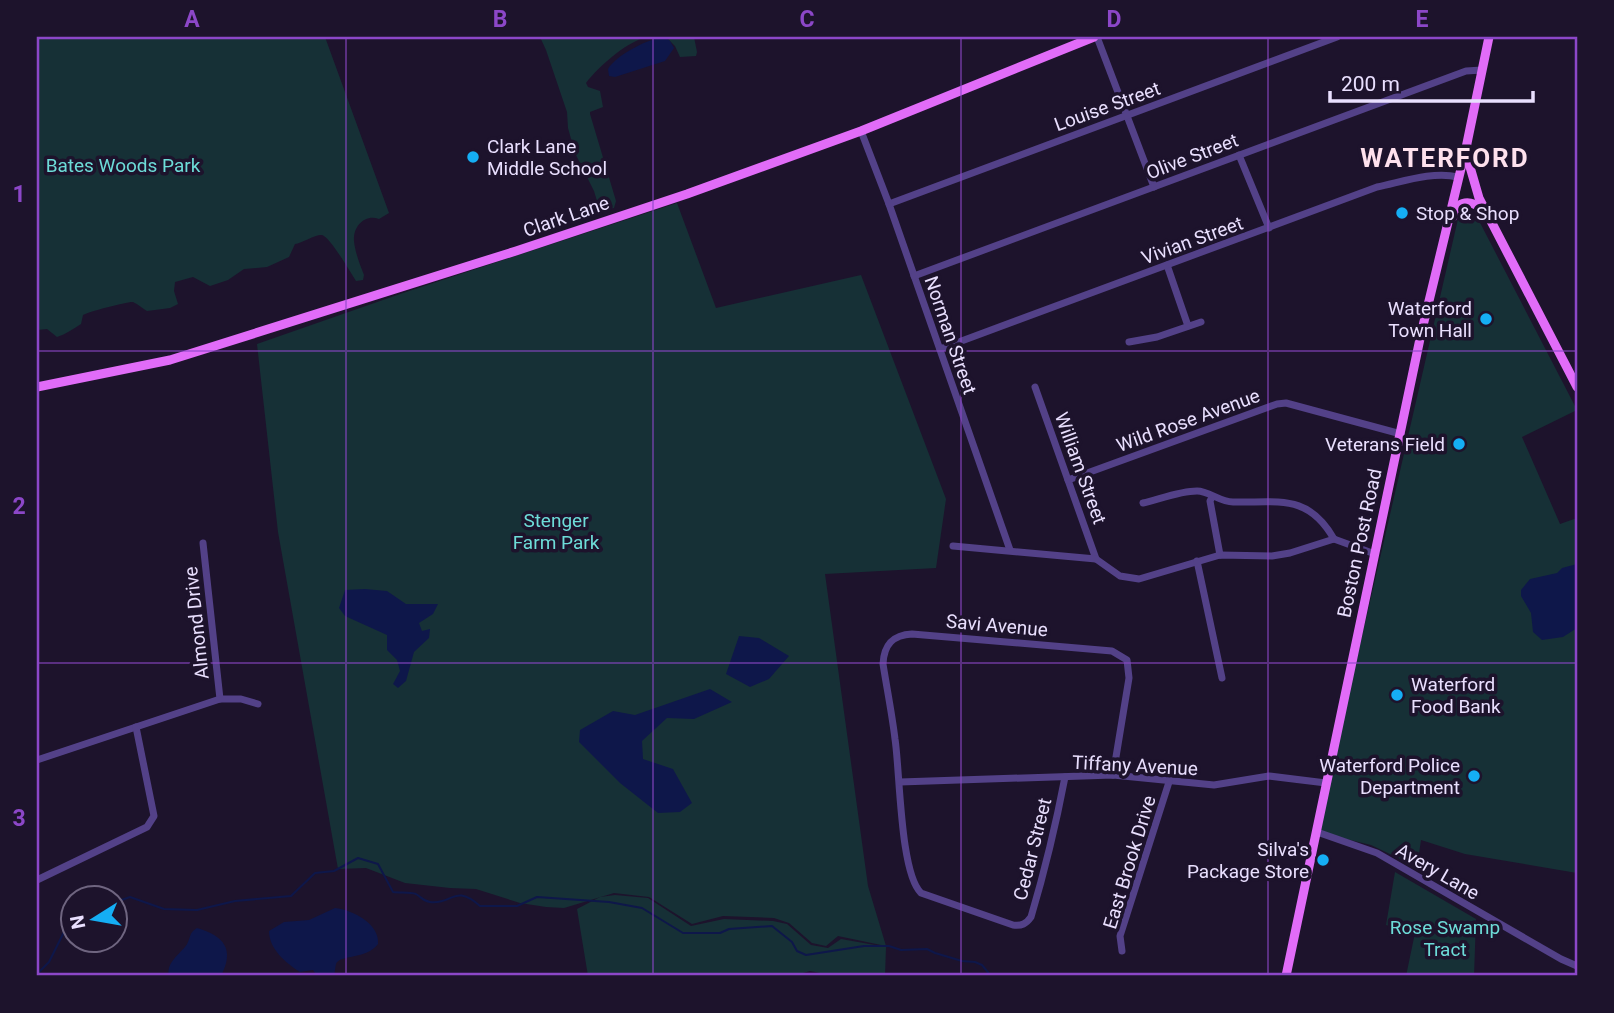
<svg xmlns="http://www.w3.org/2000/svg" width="1614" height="1013" font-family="Roboto,sans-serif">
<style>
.green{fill:#163036}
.water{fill:#0e174a}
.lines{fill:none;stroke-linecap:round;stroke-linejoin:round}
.stream{stroke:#0e174a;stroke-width:2}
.minor{stroke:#534188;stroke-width:7}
.major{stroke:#e16cf8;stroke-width:9}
.grid{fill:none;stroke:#8c47c8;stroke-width:2;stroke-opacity:0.55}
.poi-dot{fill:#15aef4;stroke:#1d132c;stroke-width:2.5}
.labels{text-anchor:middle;stroke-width:7;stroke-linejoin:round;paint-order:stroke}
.street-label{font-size:19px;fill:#e9dffe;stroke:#1d132c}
.poi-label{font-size:19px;fill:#e9dffe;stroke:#1d132c;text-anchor:end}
.park-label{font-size:19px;fill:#6ddcd8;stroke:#1d132c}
.district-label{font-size:26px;font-weight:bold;letter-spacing:2px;fill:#fee1ed;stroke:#1d132c}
.neatline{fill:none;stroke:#8c47c8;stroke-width:2.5}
.grid-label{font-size:23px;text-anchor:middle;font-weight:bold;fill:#8c47c8}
</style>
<rect width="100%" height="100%" fill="#1d132c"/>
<!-- green -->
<g class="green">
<path d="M37,37H325L389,213L379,219C365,214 353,226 354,241C355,252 360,265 364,275L363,280L356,281C351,273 330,237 322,235C316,234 302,243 295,244L289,257L267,267L244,269L228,280L210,286L193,277L175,282L174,291L178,304L170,308L147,311C143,309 138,304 133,302C129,301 87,312 83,315L81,324C73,329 66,334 57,337L47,329L37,330Z"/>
<path d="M540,37H651C631,37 598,67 586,83L588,87L600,91L603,107L590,112V114L616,201L614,208L600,211L594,191L575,153L568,128L567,112L546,50Z"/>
<polygon points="666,37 694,37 697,52 696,56 680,57 675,46"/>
<polygon points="677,203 716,308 861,275 946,499 936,568 825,574 868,886 886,946 838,936 826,946 812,943 789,923 774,918 723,916 692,924 649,897 614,893 564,908 546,907 520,903 476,889 450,888 405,883 366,868 338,869 278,532 257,344 403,293"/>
<polygon points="1466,211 1476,215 1577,410 1522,437 1560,524 1577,518 1577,873 1465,854 1421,840 1417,867 1371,845 1317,832 1458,219"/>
<polygon points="1395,872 1476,919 1474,976 1406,976 1415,933 1386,925"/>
<polygon points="615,895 648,898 691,926 724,919 773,921 787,924 811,945 828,948 841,939 886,947 885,976 835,976 810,971 793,976 588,976 577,909 600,897"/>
</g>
<!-- water -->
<g class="water">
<path d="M665,37L670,41L674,48L665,61L615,77L609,76L608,69C616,55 649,38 665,37Z"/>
<polygon points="1577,564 1577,628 1563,637 1542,640 1533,632 1531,613 1521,596 1521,590 1530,579 1557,573 1562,568"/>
<polygon points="365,589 387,591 406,604 438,604 433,614 419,623 422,631 430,629 429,638 414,652 406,681 398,688 393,684 400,671 397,660 387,650 387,635 345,616 339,608 345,590"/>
<polygon points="739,636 759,638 789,656 769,679 750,687 726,674"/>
<polygon points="710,689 732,702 694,719 667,718 642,741 643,759 673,769 692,803 680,812 658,813 620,783 579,742 580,730 613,711 635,715"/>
<path d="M335,908C353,910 380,924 378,944C366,960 340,954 336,964C335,968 335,972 334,976H312L315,973L313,970L300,972C286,963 269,949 269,931L284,922L309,920Z"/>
<path d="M197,928C224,936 235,949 221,976H169C166,964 177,956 185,947C191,940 188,933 197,928Z"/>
</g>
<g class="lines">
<!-- stream -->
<g class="stream">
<path d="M116,902L130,897L164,909L197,910L235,901L291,896L315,873L334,871L358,858L378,864L393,892C400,893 410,892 416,894C421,897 423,901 430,902C453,905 454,883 480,906H517L537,897L609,902L642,908L683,933H720L729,929L772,926L792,942L797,951L806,955L864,946H889L901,950L927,949L935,953L962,961L975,962L982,965L991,976"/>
<polyline points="37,974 49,962 69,922 74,920"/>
<polyline points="1034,976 1037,974 1050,976"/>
</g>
<!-- minor -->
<g class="minor">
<polyline points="1097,37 1154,187"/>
<polyline points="861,131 889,204 1010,550"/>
<polyline points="1239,155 1269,228"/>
<polyline points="889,204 1337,37"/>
<polyline points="1167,265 1188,326"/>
<polyline points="914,276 1466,71 1482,70"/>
<polyline points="1129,342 1157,337 1201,322"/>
<path d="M940,349L1377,187C1402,182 1432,171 1458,177"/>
<polyline points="1035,387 1096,559"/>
<polyline points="1068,480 1277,404 1286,403 1401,434"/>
<polyline points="1212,497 1210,501 1220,555"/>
<path d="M1143,503C1160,499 1180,491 1197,491C1209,491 1220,502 1233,502C1278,503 1308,493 1334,539"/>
<polyline points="203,543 220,699"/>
<polyline points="953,546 1096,559 1120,576 1139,579 1220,555 1272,556 1290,553 1334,539 1375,554"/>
<polyline points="1197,561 1222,678"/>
<polyline points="37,760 220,699 241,699 258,704"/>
<path d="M1065,777C1056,824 1045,870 1031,917C1026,924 1022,926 1013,925L921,893C900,873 900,771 895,739C892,714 887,689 883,664C884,644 893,635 912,634L1112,651L1127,660L1129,678L1113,775"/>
<polyline points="900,782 1113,775 1214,785 1269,776 1326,783"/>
<polyline points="1317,832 1377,853 1561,959 1577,966"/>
<polyline points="37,880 147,827 154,816 136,727"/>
<polyline points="1122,951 1120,936 1169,782"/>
</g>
<!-- major -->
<g class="major">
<polyline points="1466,153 1479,198 1577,387"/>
<path d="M1453,217L1458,206C1468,199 1476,205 1485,210"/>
<polyline points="37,387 170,360 516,251 687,194 861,131 1094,37"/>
<polyline points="1286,976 1421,334 1466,148 1489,37"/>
</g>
</g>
<!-- grid -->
<path class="grid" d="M346,37V976M653,37V976M961,37V976M1268,37V976M37,351H1577M37,663H1577"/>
<!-- markers -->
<g class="poi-dot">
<circle cx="473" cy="157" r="7"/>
<circle cx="1402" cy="213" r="7"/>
<circle cx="1486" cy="319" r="7"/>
<circle cx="1459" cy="444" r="7"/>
<circle cx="1397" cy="695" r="7"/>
<circle cx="1474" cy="776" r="7"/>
<circle cx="1323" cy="860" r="7"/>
</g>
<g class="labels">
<!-- street labels -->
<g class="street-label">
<text transform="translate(1107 106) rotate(-20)" y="7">Louise Street</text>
<text transform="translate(1192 156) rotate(-21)" y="7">Olive Street</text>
<text transform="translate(566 216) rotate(-19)" y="7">Clark Lane</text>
<text transform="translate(1192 240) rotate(-20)" y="7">Vivian Street</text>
<text transform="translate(951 335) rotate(71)" y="7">Norman Street</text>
<text transform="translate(1188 420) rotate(-20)" y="7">Wild Rose Avenue</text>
<text transform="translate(1081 468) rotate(70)" y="7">William Street</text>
<text transform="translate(1359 543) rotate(-78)" y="7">Boston Post Road</text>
<text transform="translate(196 623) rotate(-96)" y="7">Almond Drive</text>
<text transform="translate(997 625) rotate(5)" y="7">Savi Avenue</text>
<text transform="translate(1135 765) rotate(3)" y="7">Tiffany Avenue</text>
<text transform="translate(1032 849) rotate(-76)" y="7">Cedar Street</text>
<text transform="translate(1129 862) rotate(-73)" y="7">East Brook Drive</text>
<text transform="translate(1438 871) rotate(30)" y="7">Avery Lane</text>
</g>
<!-- poi labels -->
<g class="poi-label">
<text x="487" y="153" text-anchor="start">Clark Lane<tspan x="487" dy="22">Middle School</tspan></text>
<text x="1416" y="220" text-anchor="start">Stop &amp; Shop</text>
<text x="1472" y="315">Waterford<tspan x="1472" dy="22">Town Hall</tspan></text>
<text x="1445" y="451">Veterans Field</text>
<text x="1411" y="691" text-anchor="start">Waterford<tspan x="1411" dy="22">Food Bank</tspan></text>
<text x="1460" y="772">Waterford Police<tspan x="1460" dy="22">Department</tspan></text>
<text x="1309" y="856">Silva's<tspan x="1309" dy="22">Package Store</tspan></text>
</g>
<!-- park labels -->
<g class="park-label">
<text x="123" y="172">Bates Woods Park</text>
<text x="556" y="527">Stenger<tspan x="556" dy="22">Farm Park</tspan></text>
<text x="1445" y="934">Rose Swamp<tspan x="1445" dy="22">Tract</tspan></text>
</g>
<!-- district labels -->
<g class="district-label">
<text x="1445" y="167">WATERFORD</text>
</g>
</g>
<!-- border -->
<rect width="1614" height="1013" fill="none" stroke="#1d132c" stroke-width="77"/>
<!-- north arrow -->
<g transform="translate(94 919) rotate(259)"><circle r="33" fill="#1d132c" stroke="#6f6580" stroke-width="2"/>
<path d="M0-5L12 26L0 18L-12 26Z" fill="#15aef4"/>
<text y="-10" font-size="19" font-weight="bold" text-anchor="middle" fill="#e9dffe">N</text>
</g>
<!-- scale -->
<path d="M1330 91v10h203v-10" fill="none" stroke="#e9dffe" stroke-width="3.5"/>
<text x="1341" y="91" font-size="21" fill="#e9dffe" stroke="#1d132c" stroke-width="5" paint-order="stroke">200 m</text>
<rect x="38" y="38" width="1538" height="936" class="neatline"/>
<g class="grid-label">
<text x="192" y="27">A</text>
<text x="500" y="27">B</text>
<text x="807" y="27">C</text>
<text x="1114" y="27">D</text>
<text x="1422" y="27">E</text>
<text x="19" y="202">1</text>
<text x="19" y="514">2</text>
<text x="19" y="826">3</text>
</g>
</svg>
